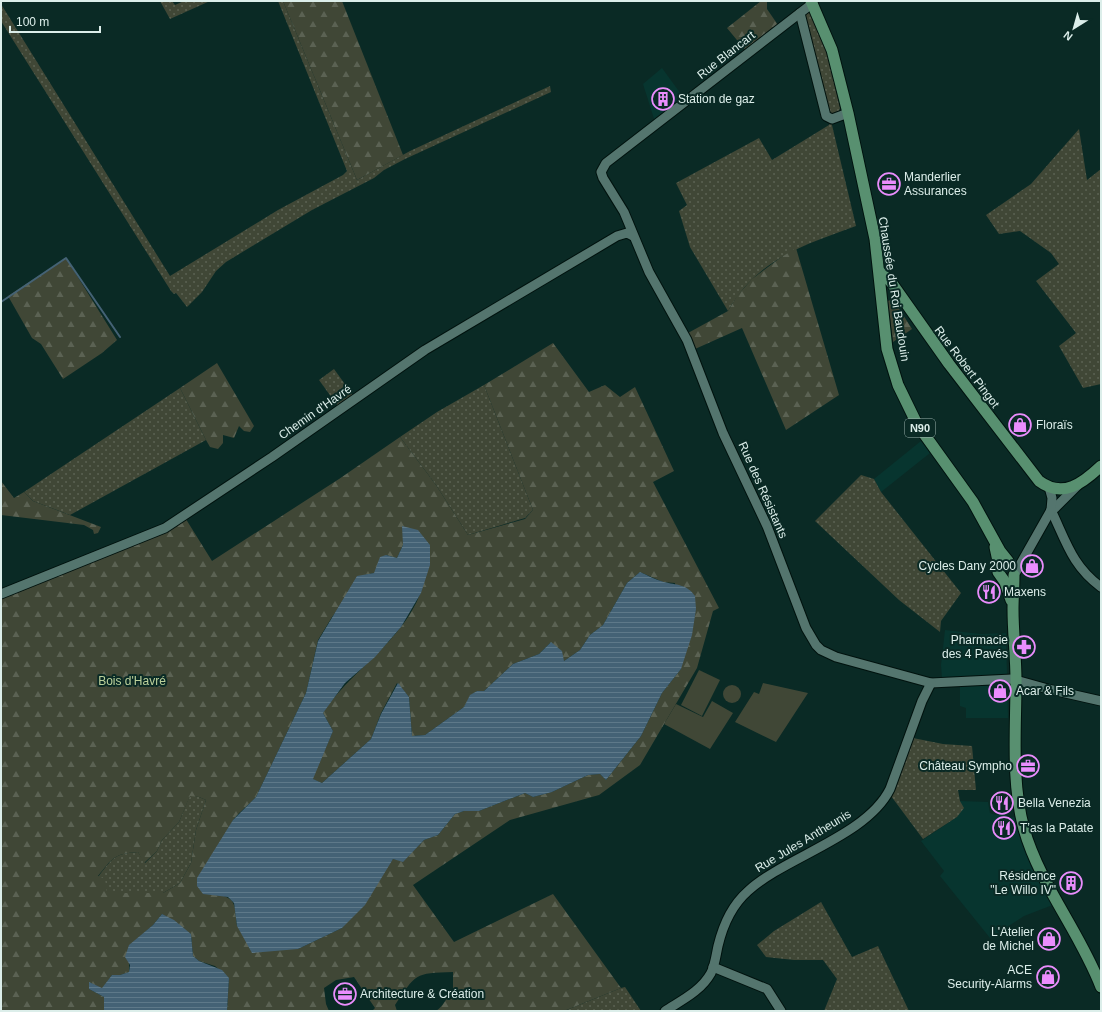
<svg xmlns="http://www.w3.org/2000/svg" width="1102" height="1012" font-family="Helvetica,sans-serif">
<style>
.built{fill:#07352f}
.grass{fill:url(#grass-dots)}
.forest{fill:url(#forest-firs);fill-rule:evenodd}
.garden{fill:#404736}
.water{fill:url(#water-rules)}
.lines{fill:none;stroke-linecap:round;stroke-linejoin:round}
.stream{stroke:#446275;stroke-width:2}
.minor-casing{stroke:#00120e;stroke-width:11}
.major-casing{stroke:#00120e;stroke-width:13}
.minor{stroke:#54756e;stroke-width:9}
.major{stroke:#589070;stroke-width:11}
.labels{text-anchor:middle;stroke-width:4;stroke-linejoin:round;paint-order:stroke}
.shield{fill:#0a2a25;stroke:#9db3af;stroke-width:1}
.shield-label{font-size:11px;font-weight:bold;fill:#dceeea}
.street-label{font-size:12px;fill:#dceeea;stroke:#0a2a25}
.poi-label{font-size:12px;fill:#dceeea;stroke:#0a2a25;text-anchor:start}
.park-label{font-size:12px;fill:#bcd19b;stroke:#0a2a25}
</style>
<defs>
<pattern id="grass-dots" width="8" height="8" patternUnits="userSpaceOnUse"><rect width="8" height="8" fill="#404736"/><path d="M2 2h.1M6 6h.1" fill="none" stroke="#5b6253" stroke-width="1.8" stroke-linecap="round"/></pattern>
<pattern id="forest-firs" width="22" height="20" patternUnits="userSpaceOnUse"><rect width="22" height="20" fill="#404736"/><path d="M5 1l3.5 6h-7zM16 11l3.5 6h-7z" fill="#5b6253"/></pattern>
<pattern id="water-rules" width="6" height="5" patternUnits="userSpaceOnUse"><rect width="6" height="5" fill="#446275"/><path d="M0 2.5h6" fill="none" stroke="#5e7989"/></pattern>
</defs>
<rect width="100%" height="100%" fill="#0a2a25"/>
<!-- built -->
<g class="built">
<polygon points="662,68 686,101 656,125 643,84"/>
<polygon points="921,441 930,453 881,492 874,479"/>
<polygon points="945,630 981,634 1006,633 1008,718 966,718 966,708 960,706 960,679 942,679 941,665"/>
<polygon points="960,801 988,802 990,813 996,815 1006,814 1007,818 1021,816 1058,903 1024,916 990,938 940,876 944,871 921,841 957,817 961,805"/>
</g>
<!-- grass -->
<g class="grass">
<polygon points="160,1 172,1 175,5 184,1 210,1 170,19"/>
<polygon points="278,1 283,1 357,180 410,151 550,86 551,92 405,159 384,170 374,178 312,210 226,262 216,271 202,292 187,307 176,293 174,294 171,291 1,21 1,4 170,276 278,210 343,175 347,171"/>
<polygon points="808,12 811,13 827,52 840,108 838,114 829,116 819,67 815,63 804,14"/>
<path d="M831,121L856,226C804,245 757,259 728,311L690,247L679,211L687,205L676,183L759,138L772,160L829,125Z"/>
<polygon points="1079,129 1087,180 1101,169 1101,384 1083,388 1059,346 1076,333 1036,281 1059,264 1051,253 1020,231 999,234 986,215 1031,184"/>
<polygon points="334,369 355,398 340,409 319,380"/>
<polygon points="484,385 533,510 525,518 468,535 436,485 400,437 437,412"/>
<polygon points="180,388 206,440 70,515 33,501 24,492"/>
<polygon points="861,475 874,479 881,492 961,593 941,621 940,632 899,600 815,521"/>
<polygon points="913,738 943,744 972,746 976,790 958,790 960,801 964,808 957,817 923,839 891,796"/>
<path d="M190,795L199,797L206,800L196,830L191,863L180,883L163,893H106L98,877C113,858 113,854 138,852L145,863L157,851L162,840L179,822Z"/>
<polygon points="821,902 852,957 878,946 909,1011 824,1011 837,979 823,960 794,960 766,957 757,945 774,931"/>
<polygon points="625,987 641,1011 564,1011 621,988"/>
</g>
<!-- forest -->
<g class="forest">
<polygon points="283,1 342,1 403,155 357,180"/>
<polygon points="761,1 767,1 767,9 778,25 746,51 727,28"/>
<polygon points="796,248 839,395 786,430 742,328 695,349 688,333 728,311 737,296 752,279 780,258"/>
<polygon points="66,258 117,340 102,353 63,379 41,344 32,338 8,296"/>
<polygon points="893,299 912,329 893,342 888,301"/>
<path d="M553,343L589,392L605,385L620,397L635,387L674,471L653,482L719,608L713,611L697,668L640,765L599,795L510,820L413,885L454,942L553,894L621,988L564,1011H436C444,1006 445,998 453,993V972C414,973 416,974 395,1005L397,1011H372L375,1008L354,977L336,980L324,988L326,1004L329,1011H227L229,978L215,966L199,961L193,956L191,934L162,914L153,925L129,946V972L120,975H112L102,989L89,982V989L104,997V1011H1V594L184,516L212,561L339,479L400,437L436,485L468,535L525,519L533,510L484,385ZM403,545L424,581C411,637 352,668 323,713L333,731L312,779L322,783L371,739L381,713L397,683L409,697L412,736L425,735L464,707L471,695L477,691H484L513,664L539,654L551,642L564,661L580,650L590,635L603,625L627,583L640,572L663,582L675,583L681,669L662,693L641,736L606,780L600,774L588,775L552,792L533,797L525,793L479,811H464L455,814L438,835L424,840L403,861L393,859L342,928L298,949L237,926C234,906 238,898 216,894C220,873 221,837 234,819C240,811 249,805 256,797L306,693L318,640L332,617L365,575L374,573L386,555L397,558ZM190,796L199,797L206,800L196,830L191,863L180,883L163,893H107L105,879L98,876C113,858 113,854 138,852L144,863L157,851L162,840L179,822Z"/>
<polygon points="217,363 254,426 250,432 244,431 239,426 234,438 223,435 223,443 218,449 210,447 206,440 180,388"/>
<polygon points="1,481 14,498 24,492 33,501 101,527 98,533 94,534 93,530 84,525 1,515"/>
</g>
<!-- garden -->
<g class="garden">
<polygon points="699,670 720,680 702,716 681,705"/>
<polygon points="763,683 808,693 776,742 735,722 754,692 759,694"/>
<circle cx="732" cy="694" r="9"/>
<polygon points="712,701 733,713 710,749 664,724 676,704 703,717"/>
</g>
<!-- water -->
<g class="water">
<path d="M402,526L418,530L430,545V565L421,593L401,627L375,657L345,683L323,713L333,731L313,779L322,783L371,739L381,714L398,683L409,697L412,736L425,735L464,707L470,695L477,691H484L513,664L539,654L551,642L562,651L564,661L580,650L590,635L603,625L627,583L640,572C647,575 656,580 664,582C676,585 687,584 695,596L696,609L692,635L681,669L662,693L641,736L606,780L600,774L588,775L552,792L533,797L525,793L479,811H464L455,814L438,835L424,840L403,862L393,859L365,905L342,928L298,949L252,953L237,926L234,903L228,897L203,894L197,886V878L233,820L256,797L306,693L318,641L357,576L374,573L380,557L386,555L397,558L403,545Z"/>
<polygon points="162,914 174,920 191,934 193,956 199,961 222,970 229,978 227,1011 104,1011 104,997 89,989 89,982 102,988 112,975 120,975 129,972 130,965 125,957 129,945 153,925"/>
</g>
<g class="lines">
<!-- stream -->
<polyline class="stream" points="1,302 66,258 120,337"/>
<!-- minor casing -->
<g class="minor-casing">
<g id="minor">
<polyline points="813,3 606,163 601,172 603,178 624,212 649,272 687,340 723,433 767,526 806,628 816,645 821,650 836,657 931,683 1012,679 1048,689 1101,701"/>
<polyline points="800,13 826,116 832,119 848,113"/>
<path d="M1051,510C1066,541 1072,566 1101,587"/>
<polyline points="1051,510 1055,508 1078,485"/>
<polyline points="1016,572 1051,510 1052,498 1049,487"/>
<polyline points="1,594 165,528 272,457 425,350 617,236 627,233 633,236"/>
<polyline points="713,967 767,989 781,1011"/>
<path d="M665,1011C682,1000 701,991 711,973C715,965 716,955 718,946C723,925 731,906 748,891C785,857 867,836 890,789L922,701L931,683"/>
</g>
</g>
<!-- major casing -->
<g class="major-casing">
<g id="major">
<polyline points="811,1 832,50 848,113 875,239 887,349 898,385 917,424 973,502 1000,551 1008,561"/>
<path d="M880,272L891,282L949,364L1039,481C1063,499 1083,483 1101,466"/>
<polyline points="995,547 998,561 998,572 1005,582 1011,600"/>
<path d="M1014,575C1014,587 1013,598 1013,609C1013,633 1016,657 1016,681C1016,730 1011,781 1024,829C1040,885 1080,932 1101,987"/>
</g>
</g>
<!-- minor -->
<use href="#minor" class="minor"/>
<!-- major -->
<use href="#major" class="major"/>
</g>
<!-- icons -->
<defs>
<g id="building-ring" transform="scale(1.15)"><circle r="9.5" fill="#0a2a25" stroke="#ea8dfd" stroke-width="1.5"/><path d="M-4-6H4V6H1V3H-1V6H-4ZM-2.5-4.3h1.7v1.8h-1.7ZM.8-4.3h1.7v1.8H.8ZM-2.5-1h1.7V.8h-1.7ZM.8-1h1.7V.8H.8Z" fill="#ea8dfd"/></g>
<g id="office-ring" transform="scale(1.15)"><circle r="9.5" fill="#0a2a25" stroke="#ea8dfd" stroke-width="1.5"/><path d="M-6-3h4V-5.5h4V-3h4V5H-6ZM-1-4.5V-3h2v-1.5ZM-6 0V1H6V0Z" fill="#ea8dfd"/></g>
<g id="shop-ring" transform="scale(1.15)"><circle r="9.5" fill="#0a2a25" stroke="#ea8dfd" stroke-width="1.5"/><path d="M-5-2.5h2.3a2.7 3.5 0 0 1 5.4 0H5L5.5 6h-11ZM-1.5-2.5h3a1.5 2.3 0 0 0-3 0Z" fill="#ea8dfd"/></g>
<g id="restaurant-ring" transform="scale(1.15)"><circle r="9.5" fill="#0a2a25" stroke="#ea8dfd" stroke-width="1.5"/><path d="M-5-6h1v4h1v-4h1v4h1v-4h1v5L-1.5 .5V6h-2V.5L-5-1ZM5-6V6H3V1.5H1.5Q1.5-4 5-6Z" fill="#ea8dfd"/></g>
<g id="pharmacy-ring" transform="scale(1.15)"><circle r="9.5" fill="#0a2a25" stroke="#ea8dfd" stroke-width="1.5"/><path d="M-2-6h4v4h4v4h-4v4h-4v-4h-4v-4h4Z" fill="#ea8dfd"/></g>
</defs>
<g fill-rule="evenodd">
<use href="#building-ring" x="663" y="99"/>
<use href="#office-ring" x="889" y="184"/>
<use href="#shop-ring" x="1020" y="425"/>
<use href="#shop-ring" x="1032" y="566"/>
<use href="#restaurant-ring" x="989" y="592"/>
<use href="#pharmacy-ring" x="1024" y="647"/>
<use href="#shop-ring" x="1000" y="691"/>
<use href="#office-ring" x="1028" y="766"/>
<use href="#restaurant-ring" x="1002" y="803"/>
<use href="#restaurant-ring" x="1004" y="828"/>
<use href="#building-ring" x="1071" y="883"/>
<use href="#shop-ring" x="1049" y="939"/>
<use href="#shop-ring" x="1048" y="977"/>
<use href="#office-ring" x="345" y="994"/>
</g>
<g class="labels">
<!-- shield labels -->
<rect class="shield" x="905" y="419" width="30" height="18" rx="3"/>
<g class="shield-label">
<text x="920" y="432">N90</text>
</g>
<!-- street labels -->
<g class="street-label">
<text transform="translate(726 55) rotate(-38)" y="4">Rue Blancart</text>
<text transform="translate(894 289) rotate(81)" y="4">Chaussée du Roi Baudouin</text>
<text transform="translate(967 367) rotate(53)" y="4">Rue Robert Pingot</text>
<text transform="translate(315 412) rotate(-35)" y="4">Chemin d'Havré</text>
<text transform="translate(763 490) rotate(66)" y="4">Rue des Résistants</text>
<text transform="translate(803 841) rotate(-31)" y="4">Rue Jules Antheunis</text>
</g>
<!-- poi labels -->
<g class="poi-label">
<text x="678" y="103">Station de gaz</text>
<text x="904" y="181">Manderlier<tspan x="904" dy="14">Assurances</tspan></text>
<text x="1036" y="429">Floraïs</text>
<text x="1016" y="570" text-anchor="end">Cycles Dany 2000</text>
<text x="1004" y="596">Maxens</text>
<text x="1008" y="644" text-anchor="end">Pharmacie<tspan x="1008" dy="14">des 4 Pavés</tspan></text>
<text x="1016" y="695">Acar &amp; Fils</text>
<text x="1012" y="770" text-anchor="end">Château Sympho</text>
<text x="1018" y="807">Bella Venezia</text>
<text x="1020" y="832">T’as la Patate</text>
<text x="1056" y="880" text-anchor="end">Résidence<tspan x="1056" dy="14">"Le Willo IV"</tspan></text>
<text x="1034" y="936" text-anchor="end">L'Atelier<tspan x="1034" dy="14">de Michel</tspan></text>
<text x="1032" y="974" text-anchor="end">ACE<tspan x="1032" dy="14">Security-Alarms</tspan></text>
<text x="360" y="998">Architecture &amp; Création</text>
</g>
<!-- park labels -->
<g class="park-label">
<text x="132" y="685">Bois d'Havré</text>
</g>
</g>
<!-- border -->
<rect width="1102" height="1012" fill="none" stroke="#dceeea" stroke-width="4"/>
<!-- north arrow -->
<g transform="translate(1074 28) rotate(217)" stroke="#0a2a25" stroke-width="3" paint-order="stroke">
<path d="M0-3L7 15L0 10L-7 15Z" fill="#dceeea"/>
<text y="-6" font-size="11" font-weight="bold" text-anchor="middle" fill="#dceeea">N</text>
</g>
<!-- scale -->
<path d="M10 26v6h90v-6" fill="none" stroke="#dceeea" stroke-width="2"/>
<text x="16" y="26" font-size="12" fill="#dceeea" stroke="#0a2a25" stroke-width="3" paint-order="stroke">100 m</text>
</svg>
